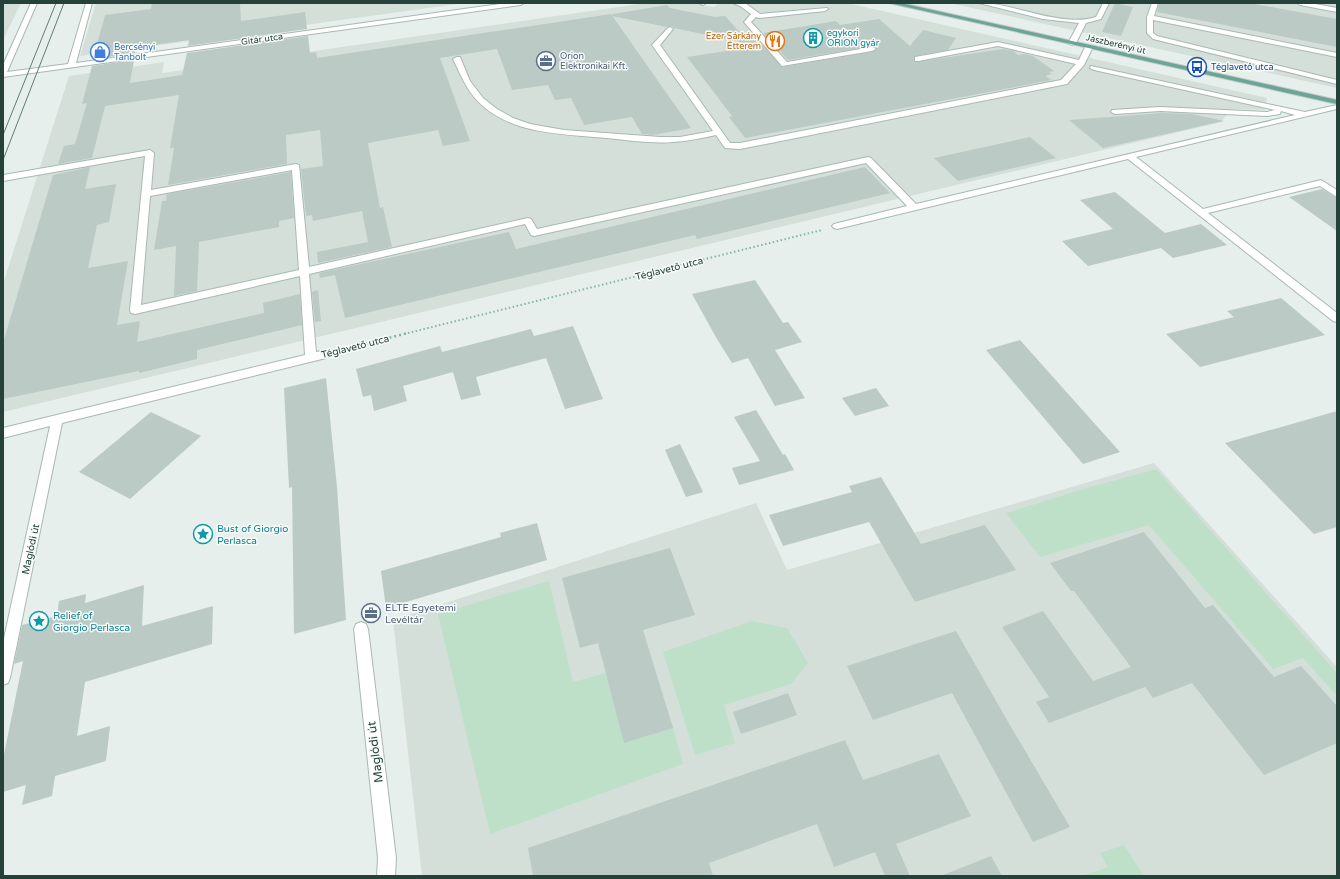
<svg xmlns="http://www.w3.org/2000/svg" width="1340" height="879" font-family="'Varela Round',sans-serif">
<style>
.built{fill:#d4dfda}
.green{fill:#bfe0c8}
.building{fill:#bbcac4}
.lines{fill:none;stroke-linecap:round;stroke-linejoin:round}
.minor-casing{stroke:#a8b8b2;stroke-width:2}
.major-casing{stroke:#c2cac8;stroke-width:2}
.path-far1{stroke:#86b3a5;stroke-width:2;stroke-dasharray:1.5 2.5;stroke-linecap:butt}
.path{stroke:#86b3a5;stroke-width:2.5;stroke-dasharray:2 3;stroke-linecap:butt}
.minor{fill:#fff;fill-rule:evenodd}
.major{fill:#6aa596;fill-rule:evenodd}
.tram{stroke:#5f7d75;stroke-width:1}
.labels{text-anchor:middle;stroke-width:3;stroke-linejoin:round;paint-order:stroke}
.far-culture-label{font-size:9px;fill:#0d838f;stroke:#f7fbf9;text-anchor:start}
.far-food-label{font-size:9px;fill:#c56008;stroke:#f7fbf9;text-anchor:end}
.far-street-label{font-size:9px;fill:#24423a;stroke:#f7fbf9}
.far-shop-label{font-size:9px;fill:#366cbe;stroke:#f7fbf9;text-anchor:start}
.far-service-label{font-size:9px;fill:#4e5e75;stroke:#f7fbf9;text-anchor:start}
.far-transit-label{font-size:9px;fill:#164399;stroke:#f7fbf9;text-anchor:start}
.street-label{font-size:10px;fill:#24423a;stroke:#f7fbf9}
.culture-label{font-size:10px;fill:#0d838f;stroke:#f7fbf9;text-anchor:start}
.service-label{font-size:10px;fill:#4e5e75;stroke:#f7fbf9;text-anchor:start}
.near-street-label{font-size:12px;fill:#24423a;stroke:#f7fbf9}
</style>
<rect width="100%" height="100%" fill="#e6efeb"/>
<!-- built -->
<g class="built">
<polygon points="3,3 21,3 3,40"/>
<polygon points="96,3 465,3 80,56"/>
<polygon points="646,3 691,3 714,7 719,3 847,3 1267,98 1265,110 1232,109 1221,122 3,412 3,284 69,76 164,62 162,73"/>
<polygon points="949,3 1337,3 1337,88"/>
<polygon points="1154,463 1337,667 1337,876 422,876 393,620 756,503 787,570"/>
</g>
<!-- green -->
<g class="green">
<polygon points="1156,469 1337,673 1337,696 1303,658 1273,669 1149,525 1040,557 1006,513 1087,488"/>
<polygon points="549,581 573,682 606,673 673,728 683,764 490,834 438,614"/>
<polygon points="752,621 787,628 808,663 791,684 724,705 735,743 695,755 663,652"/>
<polygon points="1124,845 1144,876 1081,876 1108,867 1100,853"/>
</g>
<!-- building -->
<g class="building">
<polygon points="152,3 240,3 241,21 305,12 307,29 188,46 189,40 161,44 136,48 135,53 93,59 105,15 151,9"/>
<polygon points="1115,3 1133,7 1121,36 1102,32"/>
<polygon points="1159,3 1249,3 1337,19 1337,47 1157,12"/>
<polygon points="667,5 670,8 715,17 725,16 743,36 753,34 782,67 872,52 877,48 872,46 788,60 763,33 836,21 840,25 879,19 910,46 923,30 956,38 948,50 915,56 914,61 915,62 1003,49 1013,51 1018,55 1025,54 1033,56 1054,71 1049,72 1052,74 1045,76 1052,80 745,138 729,117 732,116 687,57 759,46 674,28 671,26 667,27 612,16 613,14"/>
<polygon points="611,14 691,128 653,135 642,134 632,117 584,125 571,98 555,100 548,85 512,90 497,49 440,58 470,141 443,146 438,130 368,143 380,208 383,207 392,247 318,263 317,252 368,242 362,211 313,221 312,215 306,216 301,169 323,166 320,130 286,135 287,164 168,185 174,148 170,148 179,95 105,106 92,158 58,164 64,146 75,144 87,103 82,104 92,66 134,60 130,83 182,75 187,53 308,36 310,53 316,52 317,58"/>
<polygon points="1162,113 1192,114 1224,121 1103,148 1069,120"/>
<polygon points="1030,137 1056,158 958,181 934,158"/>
<polygon points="90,167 85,189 116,184 109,222 97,225 88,268 128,261 117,325 140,321 137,342 264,313 263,303 300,294 302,325 197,350 197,359 139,373 139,371 3,399 3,343 53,175"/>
<polygon points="865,167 890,193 697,239 695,235 345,318 335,275 320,278 319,273 509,232 516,249"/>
<polygon points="291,172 294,218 279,221 279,227 199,242 197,291 174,296 176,246 154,250 162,201 166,201 167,194"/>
<polygon points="1322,189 1337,198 1337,231 1289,197"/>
<polygon points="1115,192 1165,233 1201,224 1227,245 1173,258 1161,248 1088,266 1062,241 1113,229 1080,200"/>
<polygon points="755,280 783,323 788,322 802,342 775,350 805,398 775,406 748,358 732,363 717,339 692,294"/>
<polygon points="318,290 321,321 315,322 312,292"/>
<polygon points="1281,298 1325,335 1200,367 1166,334 1234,317 1227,311"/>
<polygon points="573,326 603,399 565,409 546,358 476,377 481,395 461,400 453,372 403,386 407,401 374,411 371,395 363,397 356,369 440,346 442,352 531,329 534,336"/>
<polygon points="1020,340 1120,452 1083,464 986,350"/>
<polygon points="326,378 337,487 346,620 294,634 292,487 289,488 284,388"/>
<polygon points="876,388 889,406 855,416 842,398"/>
<polygon points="756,410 783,455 785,454 794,470 739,485 732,468 760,461 734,417"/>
<polygon points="1337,411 1337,527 1314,534 1225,443"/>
<polygon points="151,412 201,436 130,499 79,472"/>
<polygon points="680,444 703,492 686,497 665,450"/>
<polygon points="881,477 921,544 985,525 1016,570 915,602 869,522 783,546 769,515 852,492 849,486"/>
<polygon points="537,523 547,560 386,608 381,571 501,537 500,533"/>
<polygon points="1144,532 1205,608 1213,605 1274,677 1301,666 1337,706 1337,743 1264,775 1192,683 1153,698 1145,687 1049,723 1036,702 1049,697 1002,627 1043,611 1093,681 1131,667 1074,591 1071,591 1050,563"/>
<polygon points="670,548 695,615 643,630 673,728 624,743 598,643 580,648 562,578"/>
<polygon points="144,585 142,626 213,606 212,644 85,682 77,736 110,726 106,761 55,776 52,796 22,805 26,785 3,792 3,759 23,661 14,664 22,625 57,616 59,601 86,594 85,603"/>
<polygon points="956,631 1007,720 1070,827 1033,842 952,693 873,720 847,666"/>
<polygon points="788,693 797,715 741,734 733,712"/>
<polygon points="845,740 863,780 939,754 971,816 896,844 910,876 885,876 875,852 834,867 817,824 709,863 713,876 533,876 528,848"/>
<polygon points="991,856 1002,876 943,876 943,875"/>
</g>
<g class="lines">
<!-- minor casing -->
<g class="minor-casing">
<g id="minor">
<polygon points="31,3 37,3 7,72 68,64 86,3 92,3 76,63 507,3 524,3 521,5 3,77 3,65"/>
<polygon points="699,3 706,3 703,5"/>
<polygon points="733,3 745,3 760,14 827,8 828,9 825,11 759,18 756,17 751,22 787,62 872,47 876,49 872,51 782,66 744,22 751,14 740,6"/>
<path d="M979,3C1015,3 1061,28 1096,17L1103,3H1109L1101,19L1086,23L1076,43L1072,45L1068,43L1079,23L1043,19Z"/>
<polygon points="1152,3 1158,3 1154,16 1337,53 1337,57 1153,20 1153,33 1157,36 1337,80 1337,84 1153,39 1147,33 1147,17"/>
<polygon points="1297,3 1310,3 1337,8 1337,12 1300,5"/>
<path d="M670,27L673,29L660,45L730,143H740L1061,80L1076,64L998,46L918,61H915V57L998,42L1079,60L1086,45H1089L1093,47L1084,65L1067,84L740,149L725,148L716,135C702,138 688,141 674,142C652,144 629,140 607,138C568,134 525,135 492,113C470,98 464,82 453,59L457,57H460L470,81L483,98L497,109L513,118L530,124L564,130L660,137H680L713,131L652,45L668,28Z"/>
<path d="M1091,66L1305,112L1337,105V109L1136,157L1203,209L1321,180L1337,190V197L1320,186L1208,213L1337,313V322L1333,321L1128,159L837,229L834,228L832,226L834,224L907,206L866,163L534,236L531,235L525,224L309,274L316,352L322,351L326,352L327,355L326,358L62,423L10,678L8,683L3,685V643L50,426L3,438V428L305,355L300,276L135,314L131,313L130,310L145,156L3,181V175L150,150L154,153L151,190L296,164L299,165L309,267L528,218L531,219L537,229L868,157L871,158L916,204L1295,115L1281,111L1280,114L1267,116L1160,111L1115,114L1111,112L1112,110L1160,107L1267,112L1275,110L1094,70L1090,68ZM292,170L299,270L141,305L150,196Z"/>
<polygon points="361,622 366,624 368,629 396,858 395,876 377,876 378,858 354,629 356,624"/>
</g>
</g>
<!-- major casing -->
<g class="major-casing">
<polygon id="major" points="889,3 901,3 1337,100 1337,104"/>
</g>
<!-- path-far1 -->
<polyline class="path-far1" points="404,334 822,230"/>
<!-- path -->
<polyline class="path" points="336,351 408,333"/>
<!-- minor -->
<use href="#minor" class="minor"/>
<!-- major -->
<use href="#major" class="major"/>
<!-- tram -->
<g class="tram">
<polyline points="3,135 56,3"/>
<polyline points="3,160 64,3"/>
</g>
</g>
<!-- icons -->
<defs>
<g id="building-ring" transform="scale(1)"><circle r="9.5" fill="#f7fbf9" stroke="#0f9aa8" stroke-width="1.5"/><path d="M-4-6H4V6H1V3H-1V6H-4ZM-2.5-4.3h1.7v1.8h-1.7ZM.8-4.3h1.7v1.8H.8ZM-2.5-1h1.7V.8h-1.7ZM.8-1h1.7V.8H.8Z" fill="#0f9aa8"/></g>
<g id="restaurant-ring" transform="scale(1)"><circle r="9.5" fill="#f7fbf9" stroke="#e8710a" stroke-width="1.5"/><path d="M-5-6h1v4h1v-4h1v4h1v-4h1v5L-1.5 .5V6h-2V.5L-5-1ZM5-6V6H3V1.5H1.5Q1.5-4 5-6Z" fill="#e8710a"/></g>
<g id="shop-ring" transform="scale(1)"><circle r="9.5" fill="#f7fbf9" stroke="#3f7fe0" stroke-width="1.5"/><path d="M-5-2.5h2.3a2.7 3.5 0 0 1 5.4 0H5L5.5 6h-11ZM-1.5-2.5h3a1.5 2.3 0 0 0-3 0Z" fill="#3f7fe0"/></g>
<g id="office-ring" transform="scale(1)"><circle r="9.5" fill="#f7fbf9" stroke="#5c6f8a" stroke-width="1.5"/><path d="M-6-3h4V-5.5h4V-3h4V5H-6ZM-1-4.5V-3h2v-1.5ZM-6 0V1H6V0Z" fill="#5c6f8a"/></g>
<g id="bus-ring" transform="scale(1)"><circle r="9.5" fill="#f7fbf9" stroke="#1a4fb4" stroke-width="1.5"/><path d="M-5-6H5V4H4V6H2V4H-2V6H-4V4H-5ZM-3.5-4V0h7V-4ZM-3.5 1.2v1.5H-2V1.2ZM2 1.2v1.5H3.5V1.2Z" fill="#1a4fb4"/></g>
<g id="sight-ring" transform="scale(1)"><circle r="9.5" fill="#f7fbf9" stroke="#0f9aa8" stroke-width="1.5"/><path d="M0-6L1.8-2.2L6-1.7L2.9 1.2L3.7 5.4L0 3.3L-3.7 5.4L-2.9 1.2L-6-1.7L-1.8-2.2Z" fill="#0f9aa8"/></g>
</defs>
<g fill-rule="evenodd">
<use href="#building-ring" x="813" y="38"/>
<use href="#restaurant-ring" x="775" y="41"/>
<use href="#shop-ring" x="100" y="52"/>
<use href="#office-ring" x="546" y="61"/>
<use href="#bus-ring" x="1197" y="67"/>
<use href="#sight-ring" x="203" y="534"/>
<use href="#office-ring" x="371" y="613"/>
<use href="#sight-ring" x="39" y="621"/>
</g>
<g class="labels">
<!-- far-culture labels -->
<g class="far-culture-label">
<text x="827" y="36">egykori<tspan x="827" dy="10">ORION gyár</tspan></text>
</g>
<!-- far-food labels -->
<g class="far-food-label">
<text x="761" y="39">Ezer Sárkány<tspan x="761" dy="10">Étterem</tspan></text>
</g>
<!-- far-street labels -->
<g class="far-street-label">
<text transform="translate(262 39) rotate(-8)" y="3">Gitár utca</text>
<text transform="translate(1116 44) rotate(13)" y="3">Jászberényi út</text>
</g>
<!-- far-shop labels -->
<g class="far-shop-label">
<text x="114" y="50">Bercsényi<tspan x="114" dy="10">Tanbolt</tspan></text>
</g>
<!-- far-service labels -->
<g class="far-service-label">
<text x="560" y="59">Orion<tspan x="560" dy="10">Elektronikai Kft.</tspan></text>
</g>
<!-- far-transit labels -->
<g class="far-transit-label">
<text x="1211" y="70">Téglavető utca</text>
</g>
<!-- street labels -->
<g class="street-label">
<text transform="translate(669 268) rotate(-14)" y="4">Téglavető utca</text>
<text transform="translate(355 346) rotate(-14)" y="4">Téglavető utca</text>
<text transform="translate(30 549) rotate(-78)" y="4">Maglódi út</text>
</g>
<!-- culture labels -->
<g class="culture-label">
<text x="217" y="532">Bust of Giorgio<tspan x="217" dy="12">Perlasca</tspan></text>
<text x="53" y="619">Relief of<tspan x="53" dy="12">Giorgio Perlasca</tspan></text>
</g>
<!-- service labels -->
<g class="service-label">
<text x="385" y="611">ELTE Egyetemi<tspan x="385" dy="12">Levéltár</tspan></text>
</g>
<!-- near-street labels -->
<g class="near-street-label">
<text transform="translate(375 752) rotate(-97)" y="4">Maglódi út</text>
</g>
</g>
<!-- border -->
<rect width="1340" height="879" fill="none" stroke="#24423a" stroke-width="8"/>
</svg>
